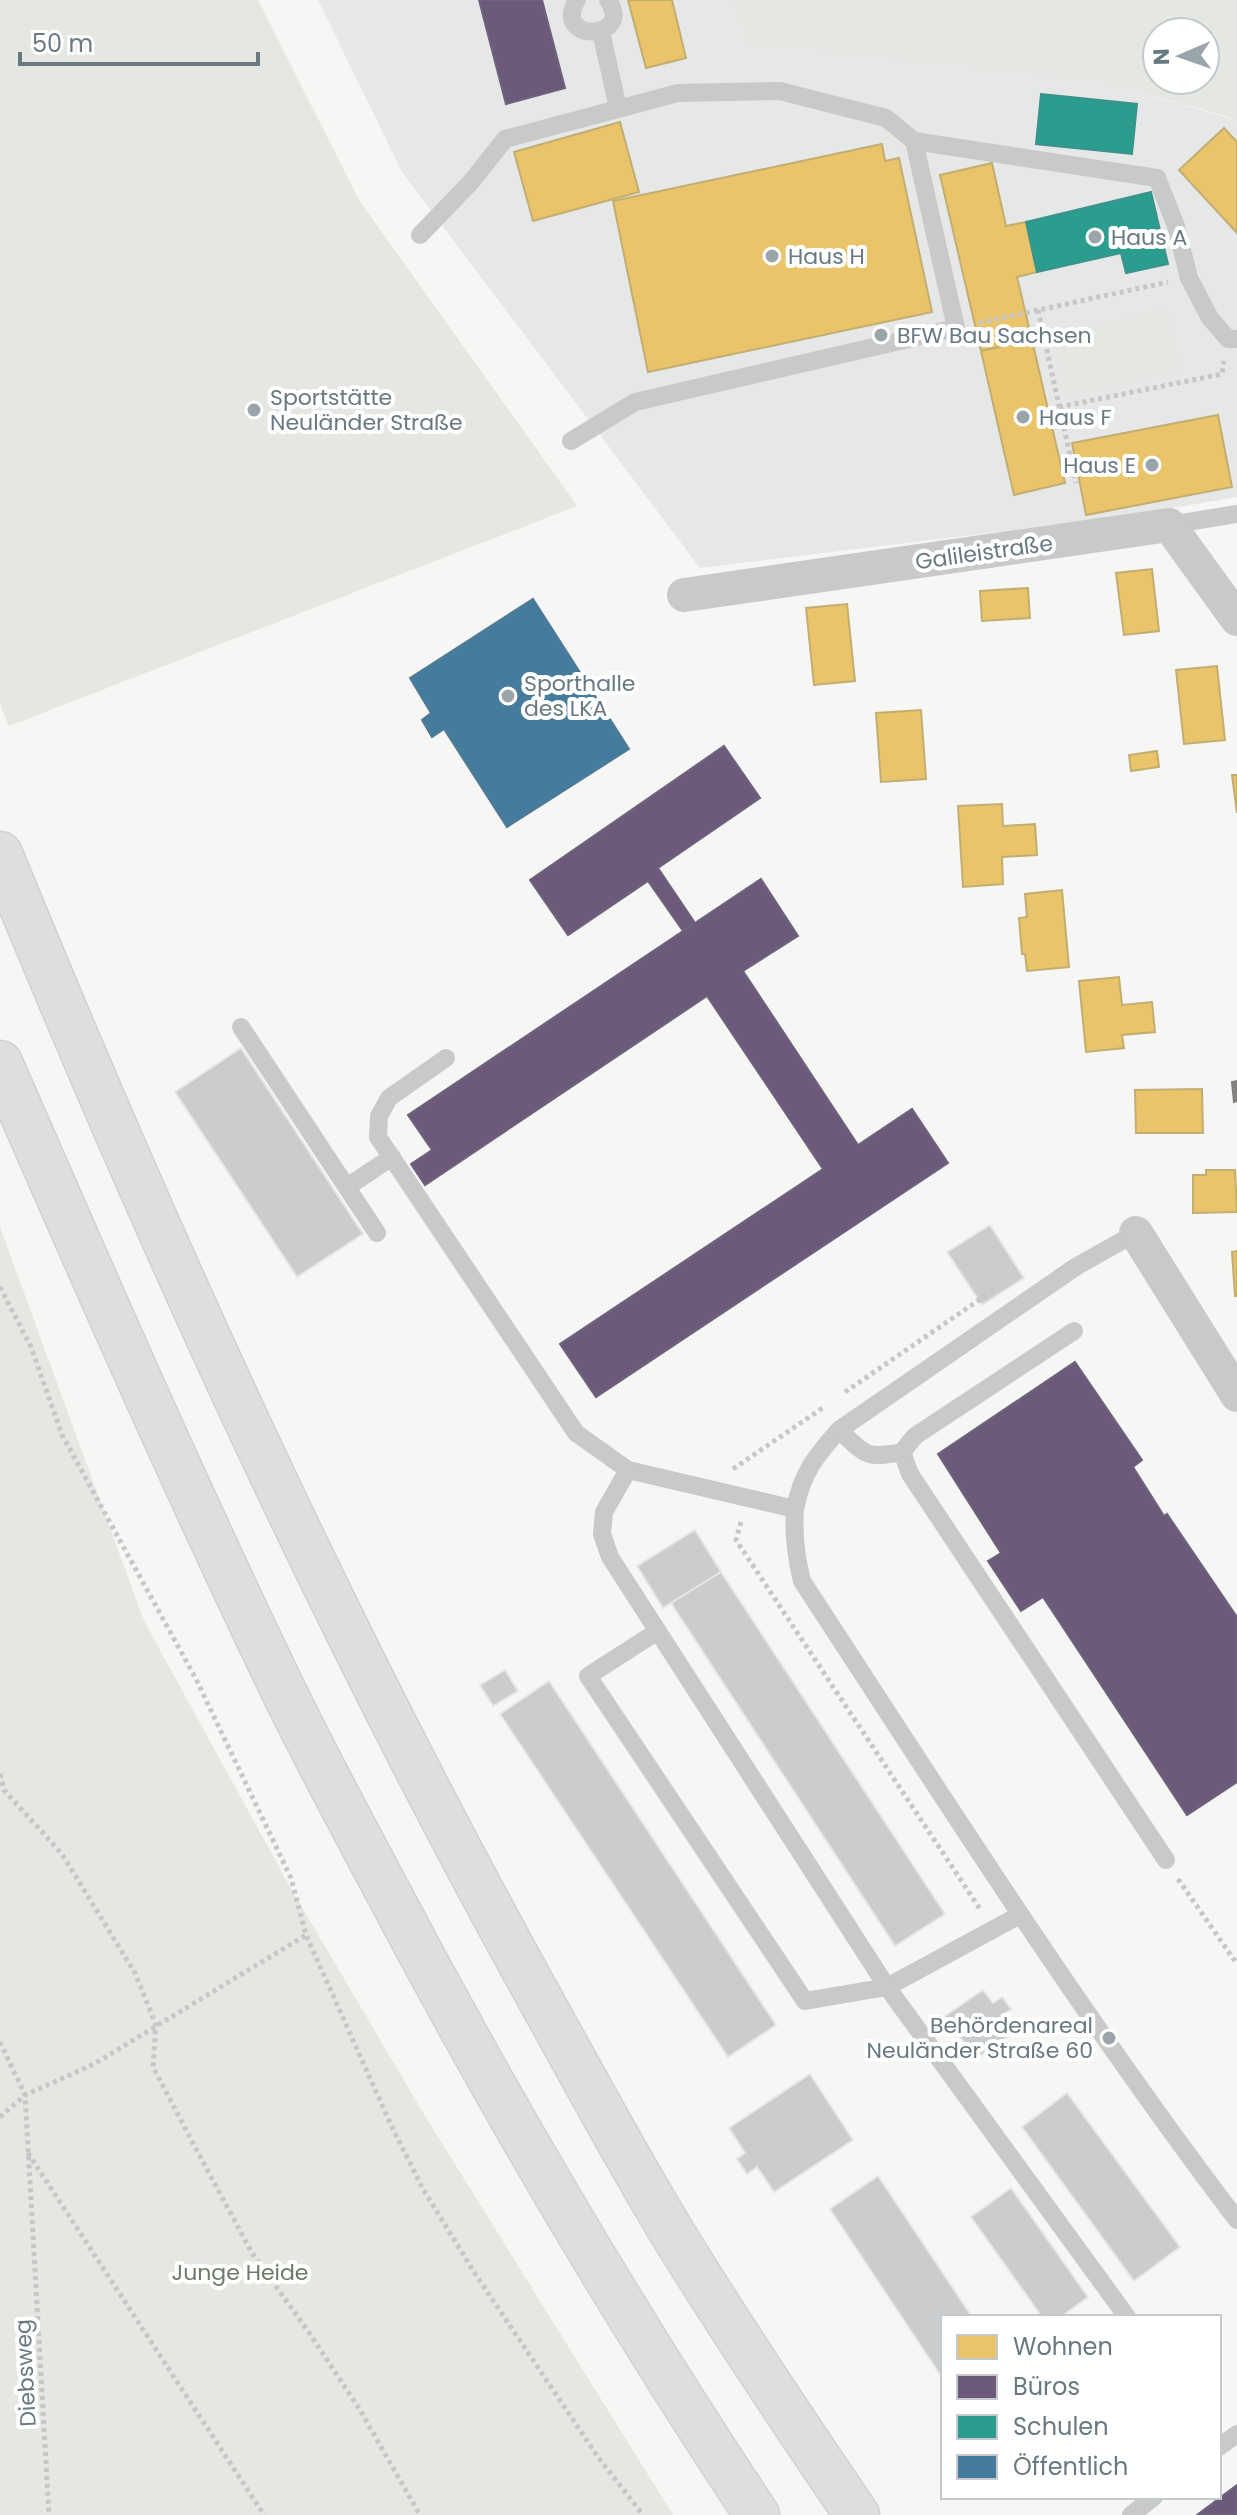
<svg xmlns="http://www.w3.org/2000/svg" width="1237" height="2515" font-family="Poppins,sans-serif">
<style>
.built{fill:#e6e7e7}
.green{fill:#e5e7e3;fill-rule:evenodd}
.homes{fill:#e9c46a;stroke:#c2ae71;stroke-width:2}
.offices{fill:#6d597a;stroke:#6c637c;stroke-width:2}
.schools{fill:#2a9d8f;stroke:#3d928b;stroke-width:2}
.public{fill:#457b9d;stroke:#507a95;stroke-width:2}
.industry{fill:#8a817c;stroke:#807f7e;stroke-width:2}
.building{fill:#cbcccd;stroke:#e6e6e4;stroke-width:2}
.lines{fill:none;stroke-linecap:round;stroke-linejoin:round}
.motorway-casing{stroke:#d1d2d2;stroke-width:47}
.path{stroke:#c6c7c8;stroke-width:5;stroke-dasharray:4 4;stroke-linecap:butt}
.service{stroke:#c8caca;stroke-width:18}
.minor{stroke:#c8caca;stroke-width:34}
.motorway{stroke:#dddedf;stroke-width:44}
.poi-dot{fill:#9aa5aa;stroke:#fff;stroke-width:3}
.labels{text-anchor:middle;stroke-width:8;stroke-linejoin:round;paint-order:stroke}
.poi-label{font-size:22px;fill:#687982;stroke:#fff;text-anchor:start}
.street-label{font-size:22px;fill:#687982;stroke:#fff}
.park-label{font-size:22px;fill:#6c7a67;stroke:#fff}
</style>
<rect width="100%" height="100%" fill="#f6f6f5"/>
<!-- built -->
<polygon class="built" points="318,0 731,0 749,44 1100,81 1229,118 1237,124 1237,497 1120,517 700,568 402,172"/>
<!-- green -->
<g class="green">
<polygon points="0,0 258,0 359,200 577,506 9,726 0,704"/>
<path d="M731,0H1237V124L1229,117L1100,81L749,44ZM1205,32V80H1157V32Z"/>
<polygon points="1166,310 1179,370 1068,395 1054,335"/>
<polygon points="0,1227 144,1621 290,1887 425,2116 673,2515 0,2515"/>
</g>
<!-- homes -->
<g class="homes">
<polygon points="628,0 672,0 686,58 646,68"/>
<polygon points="620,122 639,192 533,221 514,152"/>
<polygon points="1224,128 1237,142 1237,233 1179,170"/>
<polygon points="882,144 885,161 899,158 932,312 648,372 613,201"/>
<polygon points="992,163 1006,226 1026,222 1037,272 1017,277 1032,340 981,351 940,175"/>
<polygon points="1032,340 1065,483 1014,495 981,351"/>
<polygon points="1218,415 1232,487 1086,515 1072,443"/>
<polygon points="1152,569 1159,631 1124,635 1116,573"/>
<polygon points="1028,588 1030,618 982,621 980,591"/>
<polygon points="847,604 855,681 814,685 806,608"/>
<polygon points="1217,666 1225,740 1184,744 1176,670"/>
<polygon points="921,710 926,779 881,782 876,713"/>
<polygon points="1157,751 1159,767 1131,771 1129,755"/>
<polygon points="1232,775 1237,775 1237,813"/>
<polygon points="1002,804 1003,826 1035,824 1037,855 1002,857 1003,884 963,887 958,806"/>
<polygon points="1062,890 1069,967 1027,971 1025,954 1022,954 1019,918 1027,917 1025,894"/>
<polygon points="1119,977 1122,1005 1152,1002 1155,1032 1122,1035 1124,1048 1086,1052 1079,981"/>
<polygon points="1202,1089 1203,1133 1136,1133 1135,1090"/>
<polygon points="1206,1170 1235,1170 1237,1212 1193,1213 1193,1175 1206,1175"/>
<polygon points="1237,1251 1237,1296 1235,1296 1232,1252"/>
</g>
<!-- offices -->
<g class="offices">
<polygon points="479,0 542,0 565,88 506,104"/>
<polygon points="724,746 760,798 658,868 695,923 683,931 648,881 568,935 530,880"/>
<polygon points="761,879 798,936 743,971 858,1145 912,1109 948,1163 596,1397 560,1344 823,1169 707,996 425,1185 411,1164 432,1150 408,1115"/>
<polygon points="1075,1362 1142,1460 1133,1467 1164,1516 1167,1514 1237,1617 1237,1782 1187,1815 1043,1597 1021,1611 988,1561 1001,1553 938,1454"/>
<polygon points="1237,2485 1237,2515 1197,2515"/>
</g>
<!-- schools -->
<g class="schools">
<polygon points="1041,94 1137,104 1132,154 1036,144"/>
<polygon points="1151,192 1168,264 1126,273 1121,253 1037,272 1026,222"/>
</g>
<!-- public -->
<polygon class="public" points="533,599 629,749 507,827 444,729 432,737 422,720 431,713 410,678"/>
<!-- industry -->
<polygon class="industry" points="1237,1081 1237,1101 1234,1102 1232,1082"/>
<!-- building -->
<g class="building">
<polygon points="241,1048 363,1234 297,1277 175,1092"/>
<polygon points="990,1225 1024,1278 982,1305 947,1252"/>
<polygon points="695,1530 721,1572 663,1608 637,1566"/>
<polygon points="721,1572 945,1914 895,1946 671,1603"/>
<polygon points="505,1670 518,1691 493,1706 480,1685"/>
<polygon points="549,1681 776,2025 728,2057 500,1714"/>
<polygon points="983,1990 993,2003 1002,1997 1011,2009 1002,2016 1013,2033 976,2059 945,2016"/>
<polygon points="810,2074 853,2140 774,2192 757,2167 747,2174 737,2159 745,2153 729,2128"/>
<polygon points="1067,2093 1180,2247 1134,2281 1022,2127"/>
<polygon points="878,2176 972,2317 943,2317 943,2379 830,2209"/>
<polygon points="1011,2188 1088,2297 1061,2317 1042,2317 971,2217"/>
</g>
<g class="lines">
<!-- motorway casing -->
<g class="motorway-casing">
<g id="motorway">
<path d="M0,854C157,1238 328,1614 528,1977C577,2065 624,2154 676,2239C734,2333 795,2424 857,2515"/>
<path d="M0,1063C89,1267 178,1471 274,1671C307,1741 344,1809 380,1877C495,2096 620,2309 757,2515"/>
</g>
</g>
<!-- path -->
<g class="path">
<polyline points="1038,310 1076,483"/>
<polyline points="979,323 1168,282"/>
<polyline points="1059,407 1222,374 1224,361"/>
<polyline points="0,1287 31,1347 62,1435 196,1679 291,1878 306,1935 391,2125 423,2189 474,2272 598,2457 643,2515"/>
<polyline points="845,1392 995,1289"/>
<polyline points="733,1469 824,1407"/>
<polyline points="741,1522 736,1540 980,1909"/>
<polyline points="0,1774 4,1790 62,1854 135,1973 156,2025 153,2067 196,2149 252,2253 310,2334 360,2410 420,2515"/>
<polyline points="1178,1879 1237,1964"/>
<polyline points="0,2042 25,2095 49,2515"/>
<polyline points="0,2117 25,2095 94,2064 306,1935"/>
<polyline points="28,2153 264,2515"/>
</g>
<!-- service -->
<g class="service">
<path d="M577,0C551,44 635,40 608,0"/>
<polyline points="601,32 618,108"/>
<polyline points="914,141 1157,178 1176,226 1189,278 1210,318 1228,339 1237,339"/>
<polyline points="420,235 471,182 505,139 678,93 780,91 886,118 914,141 956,328 635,402 571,441"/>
<polyline points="1169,525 1237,514"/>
<polyline points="241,1027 377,1233"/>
<path d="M446,1058L389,1098L379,1116L378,1137L576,1433L628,1470L795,1509C802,1473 815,1457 839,1430L1077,1266L1136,1233"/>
<polyline points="347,1187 392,1157"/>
<polyline points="1074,1331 915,1436 902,1452 910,1474 1166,1860"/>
<path d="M839,1430C866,1455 865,1459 902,1452"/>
<polyline points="628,1470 604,1512 602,1534 610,1557 887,1987 805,2001 588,1676 658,1631"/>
<path d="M795,1509C793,1535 796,1557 802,1581C943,1797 1081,2015 1237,2220"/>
<polyline points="1020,1915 887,1987 1127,2317"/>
<polyline points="1219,2447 1237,2434"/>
<polyline points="1131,2515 1154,2497"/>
</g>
<!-- minor -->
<g class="minor">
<polyline points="684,595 1169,525 1237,619"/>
<polyline points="1136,1233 1237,1395"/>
</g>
<!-- motorway -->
<use href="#motorway" class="motorway"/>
</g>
<!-- markers -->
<g class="poi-dot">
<circle cx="1095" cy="237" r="8"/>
<circle cx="772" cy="256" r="8"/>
<circle cx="881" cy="335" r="8"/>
<circle cx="254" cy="410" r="8"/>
<circle cx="1023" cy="417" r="8"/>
<circle cx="1152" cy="465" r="8"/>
<circle cx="508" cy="696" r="8"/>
<circle cx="1109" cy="2038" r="8"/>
</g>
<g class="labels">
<!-- poi labels -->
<g class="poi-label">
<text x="1111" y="245">Haus A</text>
<text x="788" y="264">Haus H</text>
<text x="897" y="343">BFW Bau Sachsen</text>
<text x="270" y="405">Sportstätte<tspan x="270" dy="25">Neuländer Straße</tspan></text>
<text x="1039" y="425">Haus F</text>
<text x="1136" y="473" text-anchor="end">Haus E</text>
<text x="524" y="691">Sporthalle<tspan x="524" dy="25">des LKA</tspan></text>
<text x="1093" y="2033" text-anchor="end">Behördenareal<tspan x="1093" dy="25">Neuländer Straße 60</tspan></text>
</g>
<!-- street labels -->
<g class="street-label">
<text transform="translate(984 552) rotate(-8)" y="8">Galileistraße</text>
<text transform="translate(25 2373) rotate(-93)" y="8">Diebsweg</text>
</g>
<!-- park labels -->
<g class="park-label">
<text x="240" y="2280">Junge Heide</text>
</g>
</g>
<!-- legend -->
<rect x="941" y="2315" width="280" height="184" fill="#ffffff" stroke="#c3c9cd" stroke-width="2"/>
<rect x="957" y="2335" width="40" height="24" fill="#e9c46a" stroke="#c3c9cd" stroke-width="2"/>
<text x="1013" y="2355" font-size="24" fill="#687982">Wohnen</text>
<rect x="957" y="2375" width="40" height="24" fill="#6d597a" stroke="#c3c9cd" stroke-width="2"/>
<text x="1013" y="2395" font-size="24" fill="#687982">Büros</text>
<rect x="957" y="2415" width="40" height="24" fill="#2a9d8f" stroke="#c3c9cd" stroke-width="2"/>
<text x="1013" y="2435" font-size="24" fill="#687982">Schulen</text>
<rect x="957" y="2455" width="40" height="24" fill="#457b9d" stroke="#c3c9cd" stroke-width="2"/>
<text x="1013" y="2475" font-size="24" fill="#687982">Öffentlich</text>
<!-- north arrow -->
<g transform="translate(1181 56) rotate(268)"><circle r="38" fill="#ffffff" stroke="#c3c9cd" stroke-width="2"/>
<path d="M0-6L14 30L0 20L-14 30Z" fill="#9aa5aa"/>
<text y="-12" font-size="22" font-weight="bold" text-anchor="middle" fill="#687982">N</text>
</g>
<!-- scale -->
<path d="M20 52v12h238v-12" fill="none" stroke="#687982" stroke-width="4"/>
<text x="32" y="52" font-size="24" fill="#687982" stroke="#ffffff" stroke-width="6" paint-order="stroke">50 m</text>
</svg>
